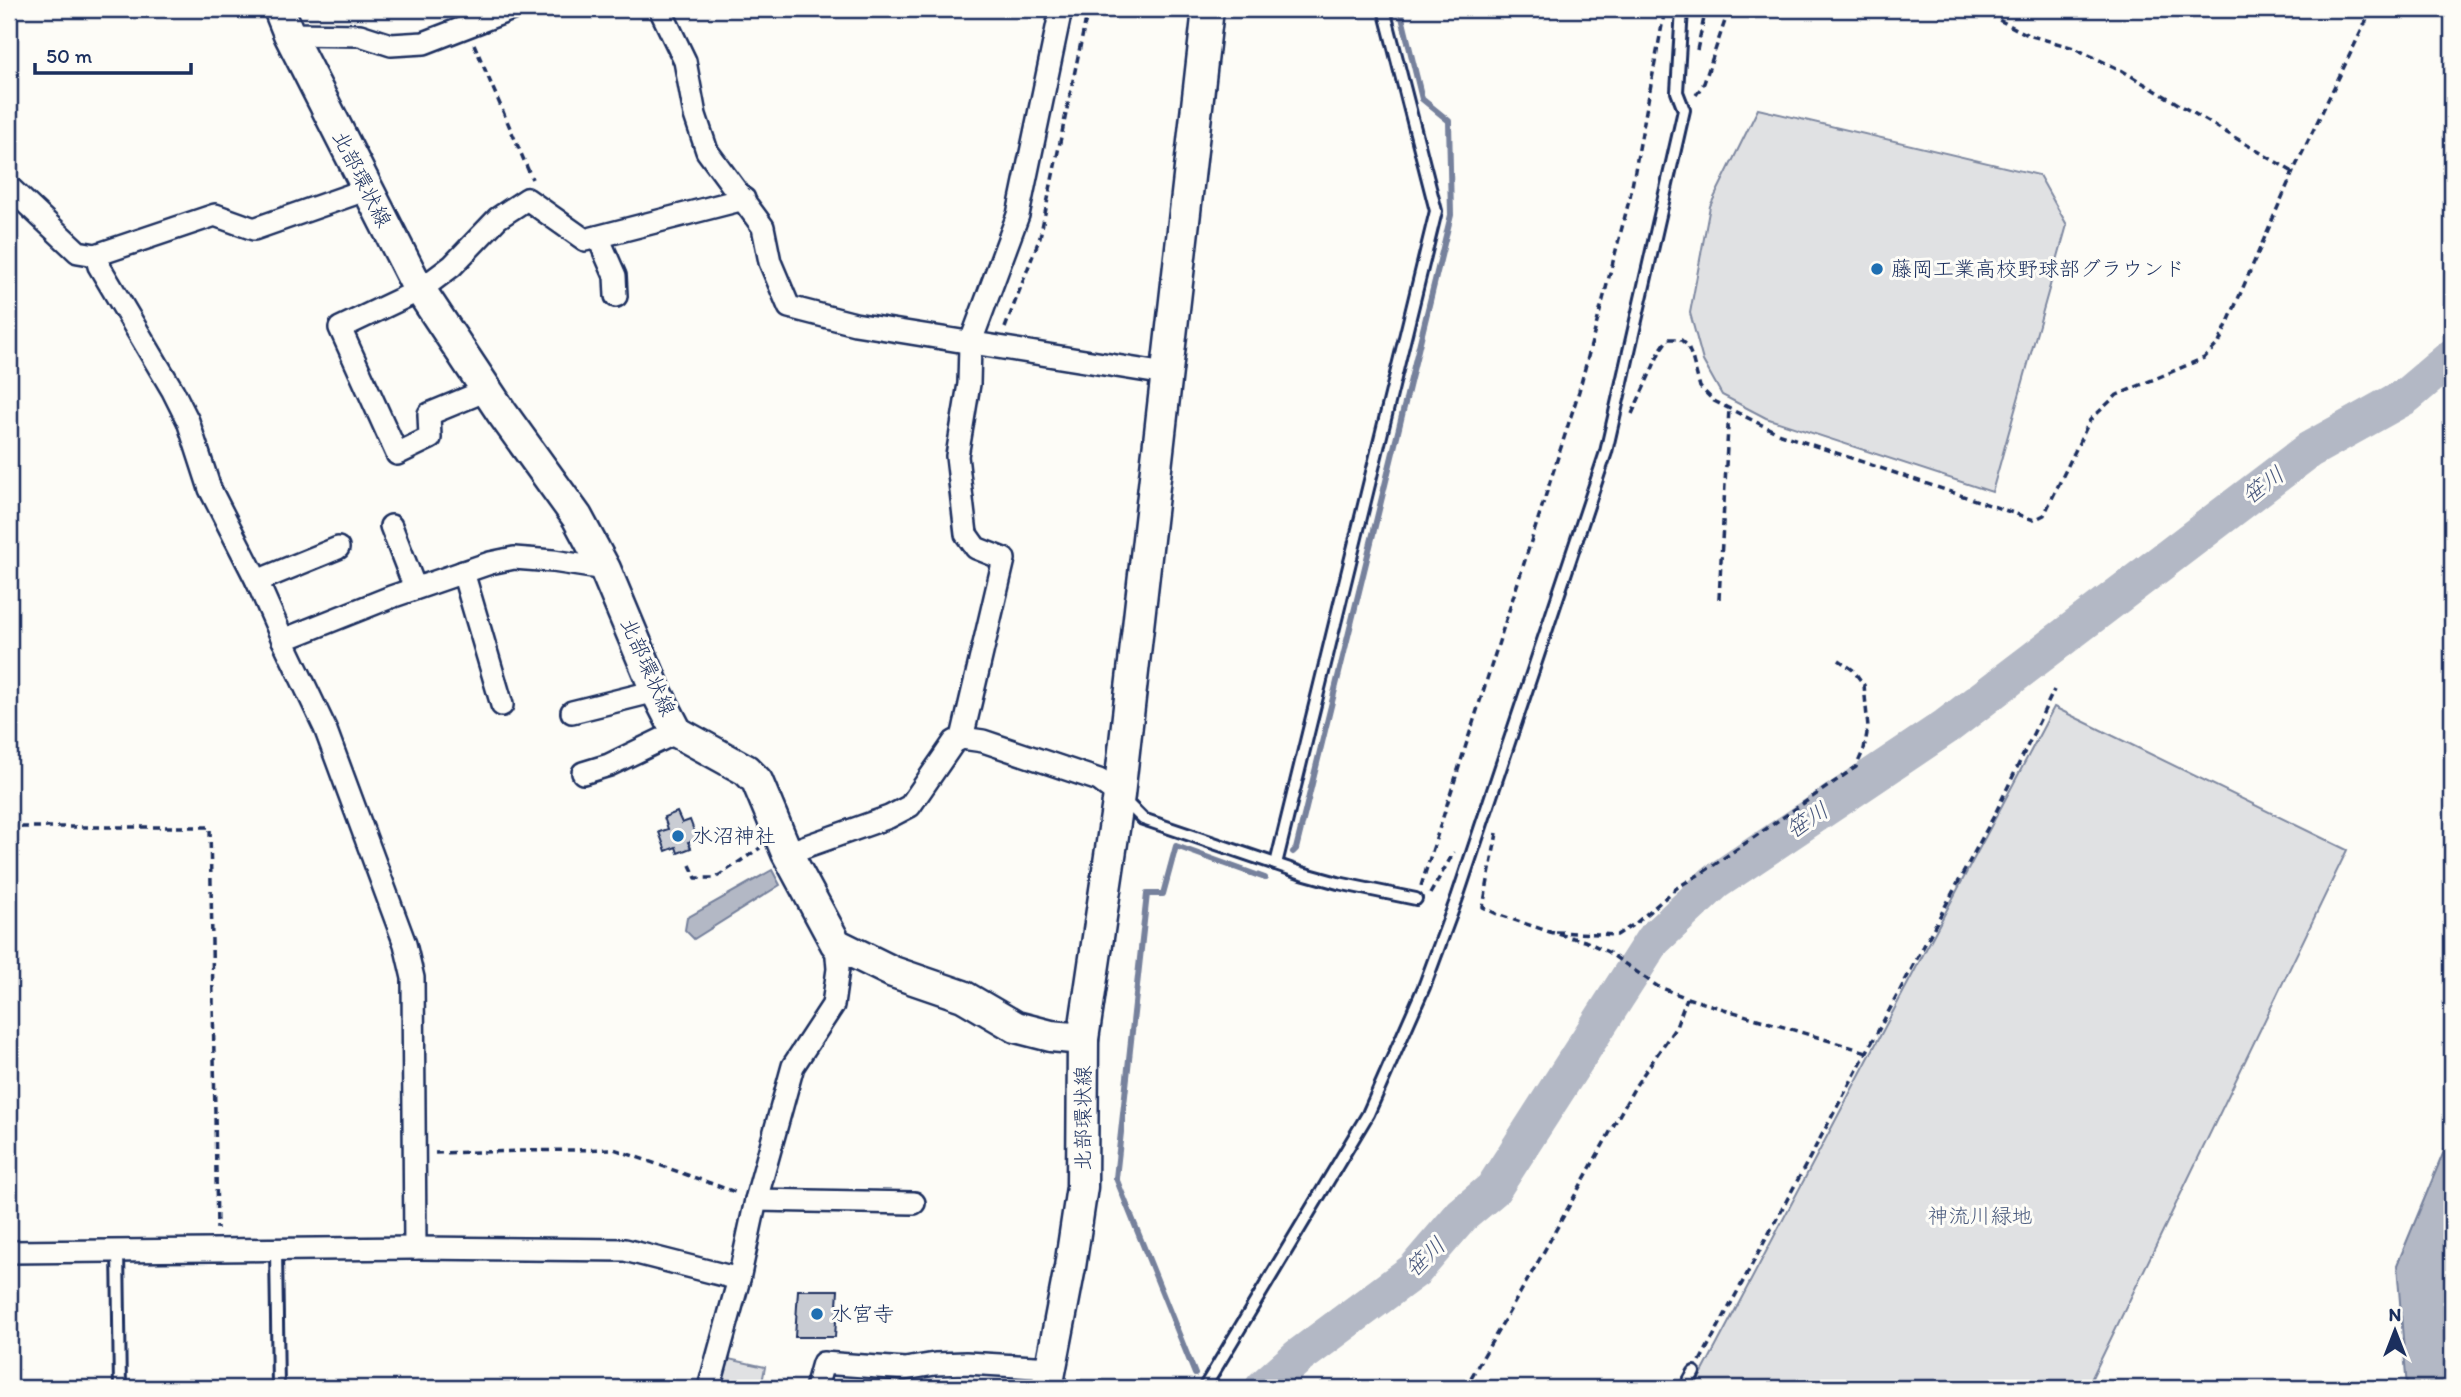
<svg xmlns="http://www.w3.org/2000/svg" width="2461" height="1397" font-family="Itim,'Klee One',sans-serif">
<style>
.green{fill:#e0e1e3;stroke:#7e88a0;stroke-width:2}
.water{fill:#b3b8c5;stroke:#76819c;stroke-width:2}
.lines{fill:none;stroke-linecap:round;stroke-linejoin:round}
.stream{stroke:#76819c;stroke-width:6}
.river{stroke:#b3b8c5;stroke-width:37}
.building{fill:#c9ccd3;stroke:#1b2f5e;stroke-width:2}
.lane-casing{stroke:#1b2f5e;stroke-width:16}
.street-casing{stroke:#1b2f5e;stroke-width:26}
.secondary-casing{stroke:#1b2f5e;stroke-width:35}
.path{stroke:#1b2f5e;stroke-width:3.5;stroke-dasharray:7 5;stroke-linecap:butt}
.lane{stroke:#fdfcf7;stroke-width:10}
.street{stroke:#fdfcf7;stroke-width:21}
.secondary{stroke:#fdfcf7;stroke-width:30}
.poi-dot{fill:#1f6fb2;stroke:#fdfcf7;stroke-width:2.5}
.labels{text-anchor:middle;stroke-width:6;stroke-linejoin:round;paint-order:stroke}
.street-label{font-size:21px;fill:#1b2f5e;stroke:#fdfcf7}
.poi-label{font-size:21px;fill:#1b2f5e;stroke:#fdfcf7;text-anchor:start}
.park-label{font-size:21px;fill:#4c5c7f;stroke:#fdfcf7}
.water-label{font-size:23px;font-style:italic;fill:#49587d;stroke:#fdfcf7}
</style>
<rect width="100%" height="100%" fill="#fdfcf7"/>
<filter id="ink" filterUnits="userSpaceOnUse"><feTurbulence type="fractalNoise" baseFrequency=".0143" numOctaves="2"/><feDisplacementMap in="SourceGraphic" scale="14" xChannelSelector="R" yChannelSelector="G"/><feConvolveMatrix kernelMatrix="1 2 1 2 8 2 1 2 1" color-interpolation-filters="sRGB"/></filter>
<g filter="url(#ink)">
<!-- green -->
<g class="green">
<polygon points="1758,109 2039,175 2067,225 1992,492 1766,418 1722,395 1703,361 1690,313 1710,206"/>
<polygon points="2054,707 2347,850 2087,1388 1694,1388"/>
<polygon points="724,1358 765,1367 761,1388 721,1388 717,1382"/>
</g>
<!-- water -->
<g class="water">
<polygon points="772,870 780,885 694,939 685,930 687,918"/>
<polygon points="2452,1132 2452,1388 2407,1388 2397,1265"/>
</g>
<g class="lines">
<!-- stream -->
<g class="stream">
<polyline points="1293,852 1296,849 1451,215 1449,121 1422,99 1400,9"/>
<polyline points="1195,1374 1116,1178 1147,894 1163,894 1176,846 1265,878"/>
</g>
<!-- river -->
<polyline class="river" points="1263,1388 1298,1357 1415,1270 1462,1215 1493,1189 1653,940 1715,882 1947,726 2309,450 2406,396 2452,357"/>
</g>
<!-- building -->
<g class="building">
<polygon points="677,812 682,823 690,820 697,839 688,842 691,848 678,853 676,847 666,851 659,832 668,829 664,817"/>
<polygon points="798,1290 838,1290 835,1337 795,1337"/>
</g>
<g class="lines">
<!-- lane casing -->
<g class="lane-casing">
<g id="lane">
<polyline points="1123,799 1143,819 1302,873 1338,883 1416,899"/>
<polyline points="1276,864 1436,211 1384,9"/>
<polyline points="118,1250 120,1388"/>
<polyline points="276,1250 278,1388"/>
<polyline points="1204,1388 1368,1114 1424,987 1457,898 1606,452 1684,110 1677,92 1682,9"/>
<polyline points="1685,1388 1694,1372"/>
</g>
</g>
<!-- street casing -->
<g class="street-casing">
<g id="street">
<polyline points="660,9 685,61 695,115 707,151 763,227 770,262 789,307 855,324 1166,374"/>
<polyline points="289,34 360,35 391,45 424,43 512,9"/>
<polyline points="9,187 78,252 96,255 215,215 254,229 368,189"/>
<polyline points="598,237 615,276 616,296"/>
<polyline points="96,255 99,266 173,391 188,421 210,489 257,581 283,640 391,597 490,563 514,558 553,561 605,569"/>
<polyline points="487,390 429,414 430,438 397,454 340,328 420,290 452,266 498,218 527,199 585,240 744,199"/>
<polyline points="391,526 415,588"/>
<polyline points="463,572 502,705"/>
<polyline points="257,581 338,548"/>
<polyline points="283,640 325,728 405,944 413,978 415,1248"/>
<polyline points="572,712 656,691"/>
<polyline points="962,738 1004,559 976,548 966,534 957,456 969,384 970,344 1018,215 1061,9"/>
<polyline points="583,773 609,765 677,732"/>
<polyline points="787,853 889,817 910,806 954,742 962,738 983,741 1099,780 1119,795"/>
<polyline points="756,1200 914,1203"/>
<polyline points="9,1252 415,1248 625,1250 739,1279"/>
<polyline points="709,1388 739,1279 756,1200 793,1066 833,1005 838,969 836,944"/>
<polyline points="816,1388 823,1363 905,1369 935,1364 966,1363 1053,1368"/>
</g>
</g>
<!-- secondary casing -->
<g class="secondary-casing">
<g id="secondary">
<polyline points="279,9 289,34 415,282 502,413 577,517 605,569 656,691 677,732 746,770 757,781 787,853 836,944 893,972 963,996 1016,1027 1051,1036 1083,1039"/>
<polyline points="1047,1388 1070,1267 1082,1187 1083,1039 1119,795 1208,9"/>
</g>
</g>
<!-- path -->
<g class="path">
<polyline points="1978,9 2028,35 2074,48 2121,70 2293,172"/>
<polyline points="474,44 532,179"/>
<polyline points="1697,50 1706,9"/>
<polyline points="1696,95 1704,83 1729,9"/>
<polyline points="1005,328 1040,237 1088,9"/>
<polyline points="1632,414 1661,349 1668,339 1680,339 1687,345 1692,357 1700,387 1714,401 1780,434 2034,520 2044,515 2090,420 2117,395 2204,358 2219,343 2293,172 2372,9"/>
<polyline points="1719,599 1729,408"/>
<polyline points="9,827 210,827 217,1229"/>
<polyline points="1497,833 1483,907 1497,914 1550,932 1585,941 1608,952 1657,986 1687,998 1867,1052"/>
<polyline points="690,865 696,878 715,878 760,848"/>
<polyline points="1421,886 1579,391 1630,197 1665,9"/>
<polyline points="1430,894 1454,852"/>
<polyline points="1556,932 1617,935 1636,923 1678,887 1705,871 1856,767 1864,749 1868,728 1864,685 1853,670 1839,660"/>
<polyline points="435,1153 614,1149 738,1193"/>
<polyline points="1700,1361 1994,816 2054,690"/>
<polyline points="1465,1388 1542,1255 1636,1085 1676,1027 1687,998"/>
</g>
<!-- lane -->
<use href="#lane" class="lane"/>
<!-- street -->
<use href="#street" class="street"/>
<!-- secondary -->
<use href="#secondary" class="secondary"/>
</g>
</g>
<!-- markers -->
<g class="poi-dot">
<circle cx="1877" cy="269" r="7"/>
<circle cx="678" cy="836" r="7"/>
<circle cx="817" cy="1314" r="7"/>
</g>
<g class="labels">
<!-- street labels -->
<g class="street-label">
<text transform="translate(362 179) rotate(63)" y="7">北部環状線</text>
<text transform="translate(648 667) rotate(66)" y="7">北部環状線</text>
<text transform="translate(1083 1118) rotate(-90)" y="7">北部環状線</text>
</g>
<!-- poi labels -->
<g class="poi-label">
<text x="1891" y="276">藤岡工業高校野球部グラウンド</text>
<text x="692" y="843">水沼神社</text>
<text x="831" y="1321">水宮寺</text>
</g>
<!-- park labels -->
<g class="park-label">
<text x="1980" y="1223">神流川緑地</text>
</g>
<!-- water labels -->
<g class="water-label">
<text transform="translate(2263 485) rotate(-37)" y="8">笹川</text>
<text transform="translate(1807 820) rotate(-34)" y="8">笹川</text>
<text transform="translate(1425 1257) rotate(-44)" y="8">笹川</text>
</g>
</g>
<!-- margin -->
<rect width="2461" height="1397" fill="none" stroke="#fdfcf7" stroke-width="35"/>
<rect x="18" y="18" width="2426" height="1362" fill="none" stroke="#1b2f5e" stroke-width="2.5" filter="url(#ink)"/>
<!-- north arrow -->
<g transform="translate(2395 1331)" stroke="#fdfcf7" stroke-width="5" paint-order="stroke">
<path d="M0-5L12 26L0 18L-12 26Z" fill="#1b2f5e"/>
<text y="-10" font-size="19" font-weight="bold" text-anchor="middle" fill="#1b2f5e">N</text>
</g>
<!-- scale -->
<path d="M35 63v10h156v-10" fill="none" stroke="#1b2f5e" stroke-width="3.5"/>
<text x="46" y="63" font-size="21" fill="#1b2f5e" stroke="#fdfcf7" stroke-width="5" paint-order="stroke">50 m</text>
</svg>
